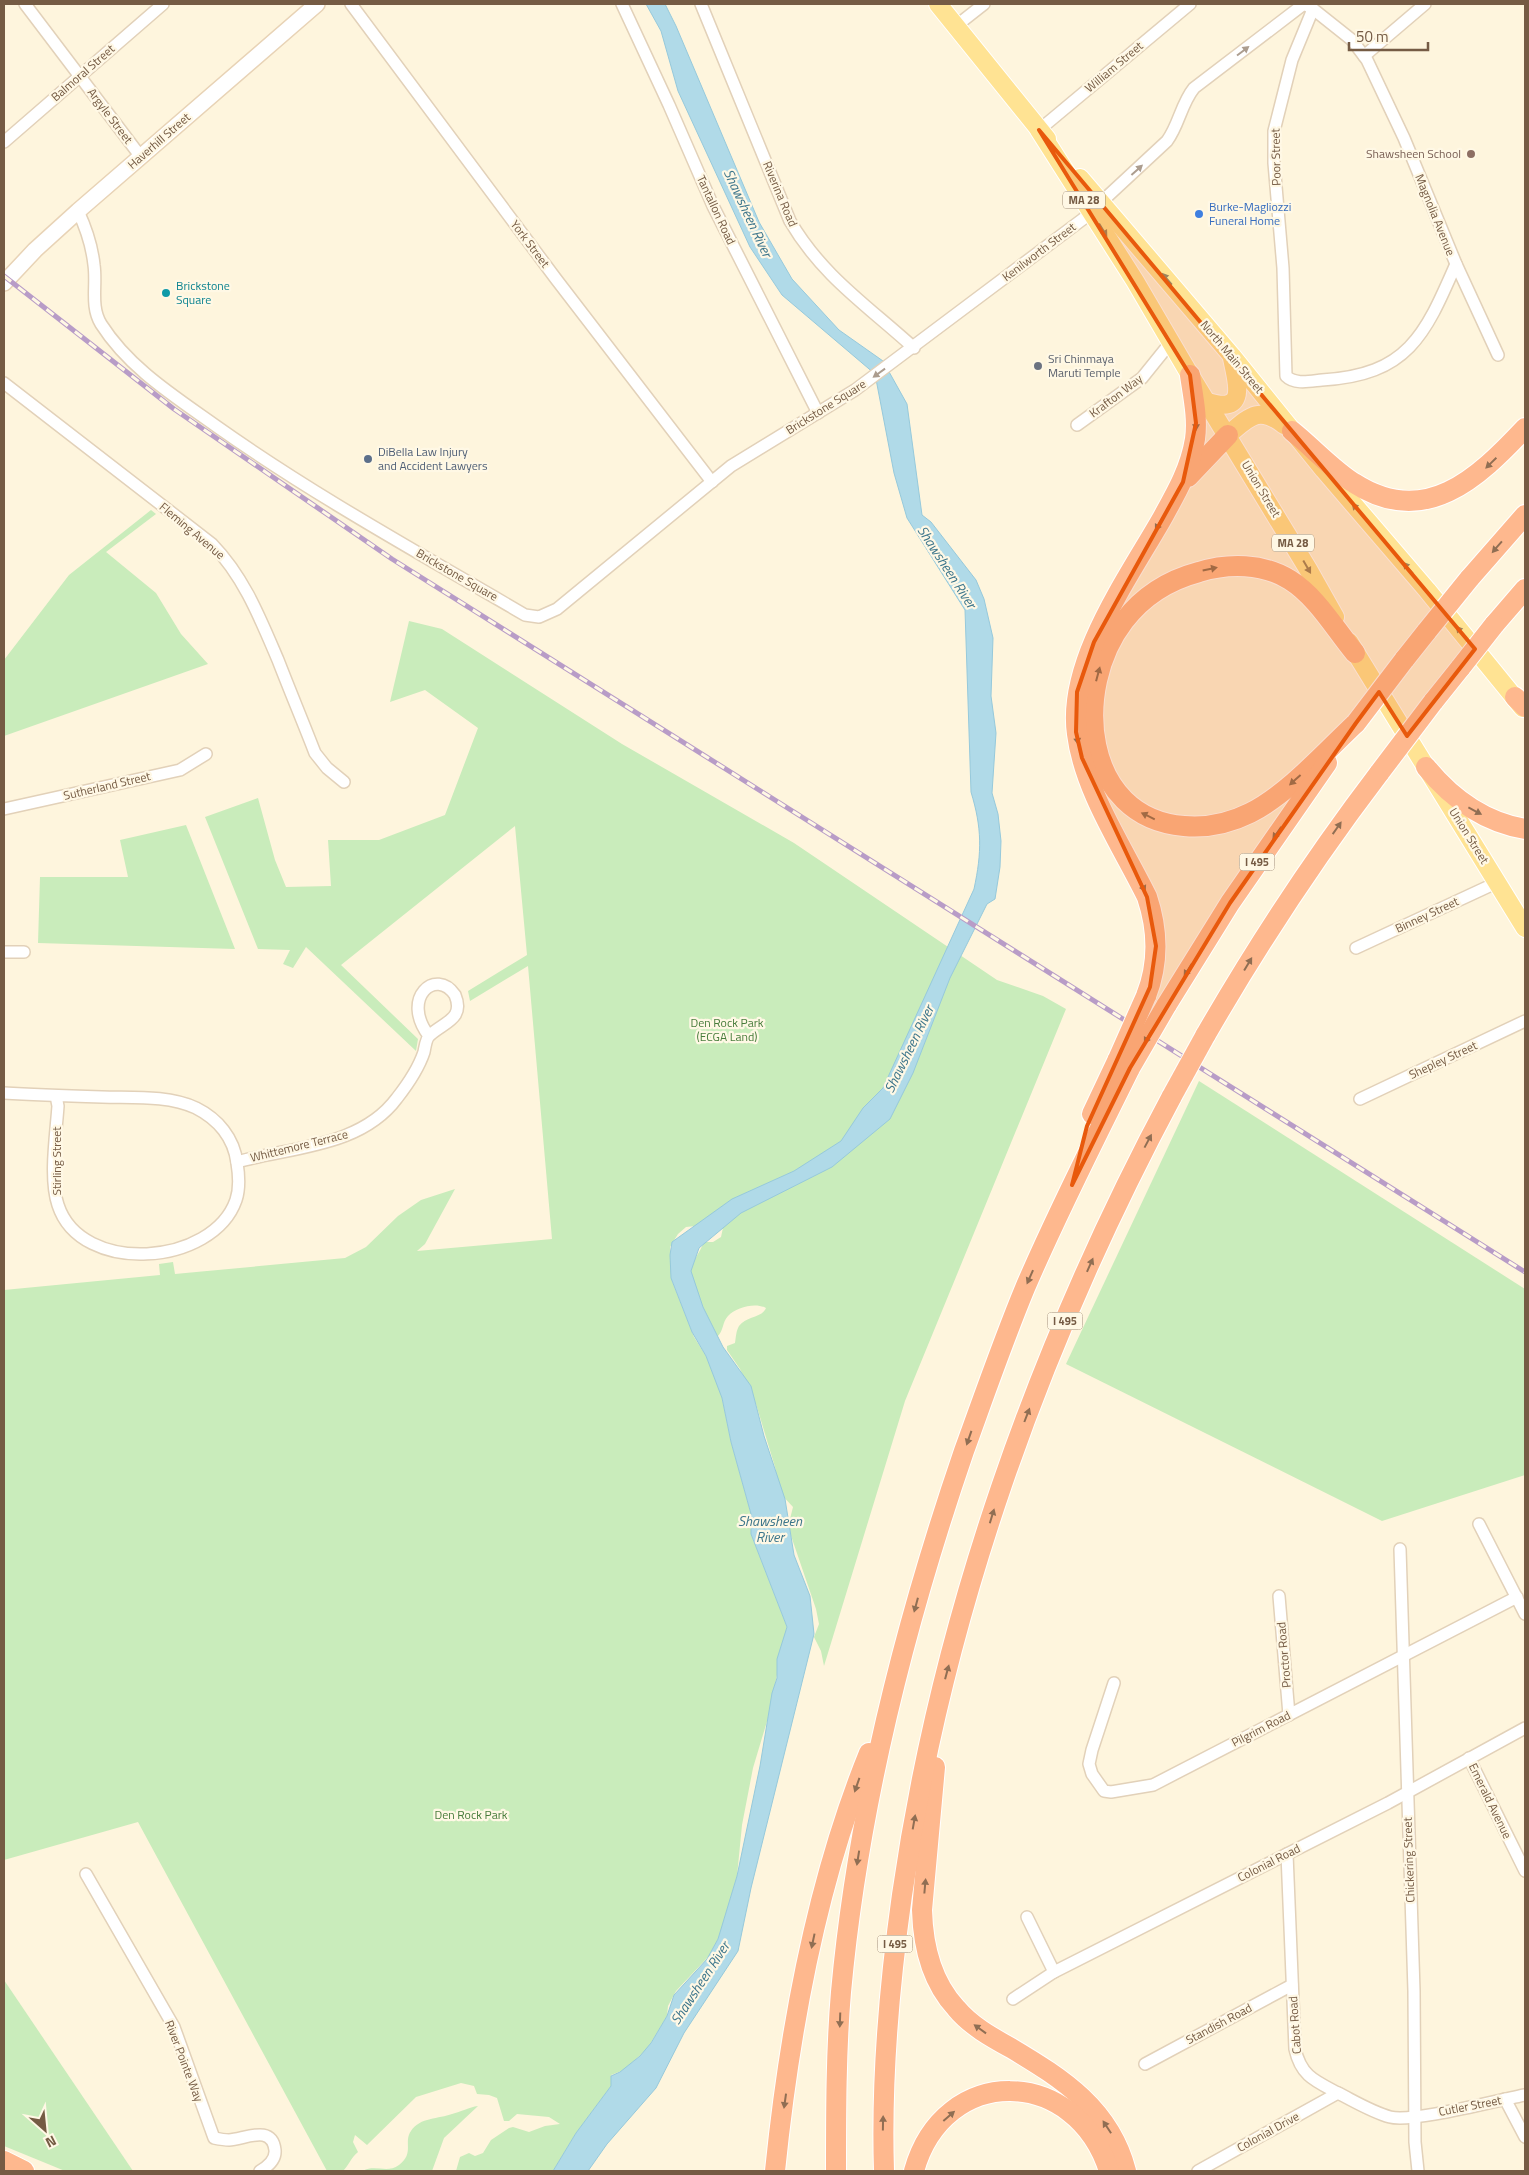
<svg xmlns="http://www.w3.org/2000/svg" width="1529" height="2175" font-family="'Titillium Web',sans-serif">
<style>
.green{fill:#c9ecbb}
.water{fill:#b0dae8;stroke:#96c9db}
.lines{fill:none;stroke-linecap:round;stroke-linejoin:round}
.street-casing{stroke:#e2d1b9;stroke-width:14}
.secondary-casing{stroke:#e8d3b6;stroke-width:18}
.primary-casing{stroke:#fff;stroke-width:20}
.highway-casing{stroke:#fff;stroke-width:22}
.street{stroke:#fff;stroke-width:11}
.secondary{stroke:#fff;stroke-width:15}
.primary{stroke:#ffe393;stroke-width:18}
.highway{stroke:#feb88e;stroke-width:20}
.rail-casing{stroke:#b89cc7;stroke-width:5}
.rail{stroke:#fff8e5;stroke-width:3;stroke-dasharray:9;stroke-linecap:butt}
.highway-bridge-casing{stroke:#fff;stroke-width:22;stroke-linecap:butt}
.highway-bridge{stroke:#feb88e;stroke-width:20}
.oneway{fill:#ac9d8f}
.oneway2{fill:#9e845c}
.oneway3{fill:#906e53}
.marked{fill:#e8590c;fill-opacity:0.2;stroke:#e8590c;stroke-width:4;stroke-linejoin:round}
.education-dot{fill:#8d6e63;stroke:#fff8e5;stroke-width:2}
.shop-dot{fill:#3f7fe0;stroke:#fff8e5;stroke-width:2}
.culture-dot{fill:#0f9aa8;stroke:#fff8e5;stroke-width:2}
.worship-dot{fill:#6b7280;stroke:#fff8e5;stroke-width:2}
.service-dot{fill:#5c6f8a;stroke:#fff8e5;stroke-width:2}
.labels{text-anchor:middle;stroke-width:4.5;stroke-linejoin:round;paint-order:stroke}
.shield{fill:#fff8e5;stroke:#9e8a74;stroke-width:1}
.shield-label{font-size:11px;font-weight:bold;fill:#755b44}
.street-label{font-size:12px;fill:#755b44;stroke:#fff8e5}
.education-label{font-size:12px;fill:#785e54;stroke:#fff8e5;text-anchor:end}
.shop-label{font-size:12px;fill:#366cbe;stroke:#fff8e5;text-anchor:start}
.culture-label{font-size:12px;fill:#0d838f;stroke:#fff8e5;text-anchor:start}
.worship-label{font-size:12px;fill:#5b616d;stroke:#fff8e5;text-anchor:start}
.service-label{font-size:12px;fill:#4e5e75;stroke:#fff8e5;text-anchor:start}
.park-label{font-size:12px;fill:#477c3b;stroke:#fff8e5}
.water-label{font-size:14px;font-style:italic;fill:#3c758b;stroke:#fff8e5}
</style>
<rect width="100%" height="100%" fill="#fef5dd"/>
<!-- green -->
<g class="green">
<polygon points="151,510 156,514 106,552 156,593 181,634 208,664 4,736 4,660 69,575"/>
<path d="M409,621L442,629L622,744L794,843L997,980L1043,996L1066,1009L905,1401L824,1666L821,1651L814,1637L819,1624L816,1609L788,1527L793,1507L780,1493L775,1467L756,1404L740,1369L727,1350V1346L735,1343C736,1337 736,1331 739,1326C746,1316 762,1318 766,1308C756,1302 736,1307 728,1316C722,1322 724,1331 717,1337L711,1330L698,1293L688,1274C692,1262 699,1254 704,1242H713L721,1237L724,1223L686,1227L678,1234L670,1247L672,1281L694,1337L706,1356L721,1393L731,1442L751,1514V1534L787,1627L768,1718L753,1768L742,1825L737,1876L720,1935L709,1956L676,1991L668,2006L667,2016L647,2049L624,2070L611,2075V2086L576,2133L553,2171H456L460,2157L469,2153L475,2156L483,2153L491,2140L509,2128L513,2127L529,2132L545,2126L560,2124L549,2117L517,2114L509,2121H504L497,2098L489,2095L477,2094L474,2086L461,2083L416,2097L367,2145L355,2135L353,2142L358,2152C350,2159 349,2165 343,2171H327L138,1822L4,1860V1290L160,1275L159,1264L173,1262L175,1274L345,1258L366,1247L398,1216L421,1200L455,1189L425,1244L417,1251L552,1239L528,966L470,1001L468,991L527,955L515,826L341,965L418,1039L416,1051L306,947L293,968L283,964L290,950L258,949L205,817L258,798L275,860L286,887L331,886L328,840H379L445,815L478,728L425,690L390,702Z"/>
<polygon points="186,825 235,949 38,943 40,877 128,877 120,840"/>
<polygon points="1199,1081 1525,1289 1525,1475 1382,1521 1066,1364"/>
<polygon points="4,1980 133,2171 65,2171 4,2146"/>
<path d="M478,2106L444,2138L432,2171H363C375,2164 387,2174 399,2165C415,2153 403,2142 411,2131C420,2117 439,2119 452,2114C461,2112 469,2107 478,2106Z"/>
</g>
<!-- water -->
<path class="water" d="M646,4H665L676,26L759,222L792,279L839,330L883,361L907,404L922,515L931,522L976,580L984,599L993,638L991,696L996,733L992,793L998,814L1001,841L1000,867L995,899L987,904L950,978L913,1073L890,1119L832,1167L741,1213L699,1248L691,1271L703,1307L723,1347L751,1386L764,1436L785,1499L794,1555L810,1596L814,1634L751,1888L738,1951L684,2033L656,2088L607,2144L588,2171H553L576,2133L611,2086V2076L620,2072L640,2056L651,2043L667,2016L674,1995L707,1959L718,1939L737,1876L760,1766L772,1693L777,1678V1659L787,1627L751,1534V1514L731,1442L722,1398L706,1356L692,1332L671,1278L670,1255L672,1242L732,1199L794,1171L841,1141L863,1108L883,1088L974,889C982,852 982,828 971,792L965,610L907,518L894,473L875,374L782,295L750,247L678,91L661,31Z"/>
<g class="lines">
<!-- street casing -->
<g class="street-casing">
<g id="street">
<polyline points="25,4 141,157"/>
<polyline points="351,4 556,279 712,482"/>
<polyline points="622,4 669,105 713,206 818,413"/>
<path d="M701,4L790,221C822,276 868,306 914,348"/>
<path d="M1304,4L1313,9L1292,60L1274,131V163L1283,268L1286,376C1295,385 1311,381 1322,380C1408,375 1425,335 1456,264"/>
<polyline points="1313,9 1352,40 1367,60 1404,138 1456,264 1498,355"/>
<polyline points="956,26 984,4"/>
<polyline points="1364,56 1425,4"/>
<polyline points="1039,130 1190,4"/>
<polyline points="4,142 163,4"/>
<path d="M78,211C86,228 92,246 94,265C97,285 90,306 101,324C129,368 174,396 216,426C315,496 421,554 525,615L539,617L557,609L731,466L855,390L1083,219L1167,141C1179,125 1181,104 1194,88L1304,4"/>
<path d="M4,383L212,544C244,577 260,618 278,660C290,691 303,722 315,753L327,768L344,782"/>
<polyline points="1077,425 1142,378 1171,342"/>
<polyline points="4,809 180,770 206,754"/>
<polyline points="1356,948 1498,882"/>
<polyline points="4,952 24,952"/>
<path d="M4,1093C37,1095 69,1096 102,1097C132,1098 168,1095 196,1108C218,1119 234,1138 237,1163C239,1175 240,1188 236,1200C213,1266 81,1276 58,1205C49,1178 56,1135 58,1106L56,1096"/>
<polyline points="1360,1099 1525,1021"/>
<path d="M237,1162C291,1147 361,1147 397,1098C408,1084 418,1070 424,1052C425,1047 426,1038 430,1035C444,1022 465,1019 455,995C436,967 400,998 429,1036"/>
<polyline points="1479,1524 1525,1614"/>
<polyline points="1400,1549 1414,1991 1415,2142 1418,2171"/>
<polyline points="1279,1596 1289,1715"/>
<polyline points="1114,1683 1092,1750 1089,1764 1092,1774 1104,1791 1111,1792 1153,1785 1517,1597"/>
<polyline points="1469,1758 1525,1871"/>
<path d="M1287,1854L1295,2049C1301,2076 1315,2081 1338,2093C1354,2101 1372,2112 1390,2117C1412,2123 1498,2100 1525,2095"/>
<path d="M86,1874L174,2027L214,2138C219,2139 224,2140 229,2140C245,2139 272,2124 275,2150C276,2160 267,2167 260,2171"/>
<polyline points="1027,1917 1054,1972"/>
<polyline points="1013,1999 1054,1972 1388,1803 1525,1728"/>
<polyline points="1145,2064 1292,1985"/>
<polyline points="1505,2099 1525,2137"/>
<polyline points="1198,2171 1338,2093"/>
</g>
</g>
<!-- secondary casing -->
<g class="secondary-casing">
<polyline id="secondary" points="4,283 35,250 78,211 317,4"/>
</g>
<!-- primary casing -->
<g class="primary-casing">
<g id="primary">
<polyline points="938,4 1047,139"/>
<polyline points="1039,130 1135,281 1190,375 1308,569 1335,617"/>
<polyline points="1080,178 1232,356 1324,470 1427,590 1523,708"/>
<path d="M1208,402C1248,414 1237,383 1232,358"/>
<path d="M1228,435C1249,417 1259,405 1284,425"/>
<polyline points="1349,642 1525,928"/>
</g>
</g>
<!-- highway casing -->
<g class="highway-casing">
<g id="highway">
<path d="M1292,431C1311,446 1334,471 1354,483C1425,529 1478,478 1525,428"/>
<polyline points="1188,477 1228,435"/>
<polyline points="1469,579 1525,515"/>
<polyline points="1494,625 1525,589"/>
<path d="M1355,653C1335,629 1317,597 1290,580C1263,563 1228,563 1199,572C1169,580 1143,596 1124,621C1072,688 1082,818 1184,826C1206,828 1230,823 1250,813C1288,794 1325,752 1356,723"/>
<polyline points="1404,660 1427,631"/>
<polyline points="1515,697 1525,707"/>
<polyline points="1433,702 1461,667"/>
<path d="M1426,767C1452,799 1484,822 1525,829"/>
<path d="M1146,996C1159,963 1158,930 1147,897C1122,846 1084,790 1077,734C1067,664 1126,581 1160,522C1175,495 1190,470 1195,439C1198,418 1193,396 1190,375"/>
<polyline points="1166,1006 1230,903 1327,763"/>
<path d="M1205,1036C1258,944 1316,856 1380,772"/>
<polyline points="1092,1114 1118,1059"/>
<path d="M935,1767L922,1910C923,1946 931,1981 956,2008C971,2026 991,2037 1011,2048C1063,2079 1110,2109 1126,2171"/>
<polyline points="4,2161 24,2171"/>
<path d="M775,2171C789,2034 817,1881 869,1753"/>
<path d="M836,2171C836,2112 836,2051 841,1992C858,1807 904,1626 964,1451C984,1396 1003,1341 1025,1288C1057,1213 1094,1141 1130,1068"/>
<path d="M884,2171C881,2079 889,1987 902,1895C942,1616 1039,1345 1172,1096"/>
<path d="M914,2171C944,2063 1076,2066 1109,2171"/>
</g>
</g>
<!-- street -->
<use href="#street" class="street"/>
<!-- secondary -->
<use href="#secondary" class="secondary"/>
<!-- primary -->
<use href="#primary" class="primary"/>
<!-- highway -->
<use href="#highway" class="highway"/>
<!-- rail casing -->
<g class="rail-casing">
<polyline id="rail" points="4,276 174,409 392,559 1525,1272"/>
</g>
<!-- rail -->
<use href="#rail" class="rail"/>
<!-- highway-bridge casing -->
<g class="highway-bridge-casing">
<g id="highway-bridge">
<polyline points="1427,631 1469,579"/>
<polyline points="1461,667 1494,625"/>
<polyline points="1356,723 1404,660"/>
<polyline points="1380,772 1433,702"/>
<polyline points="1118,1059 1146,996"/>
<polyline points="1130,1068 1166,1006"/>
<polyline points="1172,1096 1205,1036"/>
</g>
</g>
<!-- highway-bridge -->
<use href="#highway-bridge" class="highway-bridge"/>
</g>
<!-- one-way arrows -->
<defs><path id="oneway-solid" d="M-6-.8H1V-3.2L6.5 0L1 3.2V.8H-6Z" transform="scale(1.25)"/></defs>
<g class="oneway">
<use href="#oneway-solid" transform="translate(1243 51) rotate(-37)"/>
<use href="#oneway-solid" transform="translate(1137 170) rotate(-42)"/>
<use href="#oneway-solid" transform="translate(879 373) rotate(144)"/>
</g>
<g class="oneway2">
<use href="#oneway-solid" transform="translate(1103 230) rotate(58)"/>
<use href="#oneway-solid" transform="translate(1167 279) rotate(-130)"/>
<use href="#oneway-solid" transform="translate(1357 509) rotate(-131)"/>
<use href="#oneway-solid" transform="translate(1307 567) rotate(60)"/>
<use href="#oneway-solid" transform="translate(1408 568) rotate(-131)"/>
<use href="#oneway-solid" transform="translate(1461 632) rotate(-130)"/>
</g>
<g class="oneway3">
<use href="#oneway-solid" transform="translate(1196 423) rotate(90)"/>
<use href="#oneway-solid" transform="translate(1491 463) rotate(136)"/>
<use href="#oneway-solid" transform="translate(1159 524) rotate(120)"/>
<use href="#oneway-solid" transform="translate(1497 547) rotate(131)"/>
<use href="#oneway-solid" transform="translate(1210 569) rotate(-12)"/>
<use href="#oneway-solid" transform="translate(1098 674) rotate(-75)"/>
<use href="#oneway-solid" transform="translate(1077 737) rotate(82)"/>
<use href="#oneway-solid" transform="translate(1295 780) rotate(138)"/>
<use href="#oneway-solid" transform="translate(1475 811) rotate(28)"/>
<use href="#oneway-solid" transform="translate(1148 816) rotate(-154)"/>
<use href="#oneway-solid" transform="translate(1337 828) rotate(-55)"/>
<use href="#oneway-solid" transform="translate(1277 833) rotate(125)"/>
<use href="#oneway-solid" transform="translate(1142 885) rotate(63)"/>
<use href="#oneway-solid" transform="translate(1248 964) rotate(-59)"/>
<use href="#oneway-solid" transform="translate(1188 970) rotate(122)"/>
<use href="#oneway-solid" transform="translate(1148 1037) rotate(120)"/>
<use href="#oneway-solid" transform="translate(1148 1141) rotate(-62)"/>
<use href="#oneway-solid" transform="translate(1090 1265) rotate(-66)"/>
<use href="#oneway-solid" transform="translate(1030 1277) rotate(114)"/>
<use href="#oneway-solid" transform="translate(1027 1415) rotate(-69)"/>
<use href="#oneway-solid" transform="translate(969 1438) rotate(109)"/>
<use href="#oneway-solid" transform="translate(992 1516) rotate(-73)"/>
<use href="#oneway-solid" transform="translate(916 1605) rotate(105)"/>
<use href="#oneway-solid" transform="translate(947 1672) rotate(-75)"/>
<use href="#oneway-solid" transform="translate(857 1785) rotate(109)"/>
<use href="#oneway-solid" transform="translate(914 1822) rotate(-80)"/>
<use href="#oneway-solid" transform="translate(858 1858) rotate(99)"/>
<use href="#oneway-solid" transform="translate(925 1886) rotate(-85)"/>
<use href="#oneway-solid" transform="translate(813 1941) rotate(102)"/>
<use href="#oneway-solid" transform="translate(840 2020) rotate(92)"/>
<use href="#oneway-solid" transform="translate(980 2029) rotate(-144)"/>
<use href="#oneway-solid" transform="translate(785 2101) rotate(98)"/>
<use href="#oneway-solid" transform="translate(949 2116) rotate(-41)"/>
<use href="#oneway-solid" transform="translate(883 2123) rotate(-89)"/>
<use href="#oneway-solid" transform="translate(1107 2127) rotate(-123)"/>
</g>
<!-- marked area -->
<path class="marked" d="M1039,130L1475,649L1407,736L1379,692L1356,723L1230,903L1130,1068L1072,1185L1087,1126L1150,987L1156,946L1147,897L1082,758L1076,732L1077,692L1094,642L1183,482L1196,423L1190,375Z"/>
<!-- markers -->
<circle class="education-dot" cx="1471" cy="154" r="5"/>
<circle class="shop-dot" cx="1199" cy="214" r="5"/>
<circle class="culture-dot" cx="166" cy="293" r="5"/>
<circle class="worship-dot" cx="1038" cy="366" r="5"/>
<circle class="service-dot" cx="368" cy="459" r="5"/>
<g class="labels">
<!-- shield labels -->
<g class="shield">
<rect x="1063" y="191.5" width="42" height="17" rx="4"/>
<rect x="1272" y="534.5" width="42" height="17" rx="4"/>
<rect x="1239.5" y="853.5" width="35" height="17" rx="4"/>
<rect x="1047.5" y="1312.5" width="35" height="17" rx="4"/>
<rect x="877.5" y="1935.5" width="35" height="17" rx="4"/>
</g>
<g class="shield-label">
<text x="1084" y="204">MA 28</text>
<text x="1293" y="547">MA 28</text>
<text x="1257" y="866">I 495</text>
<text x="1065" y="1325">I 495</text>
<text x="895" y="1948">I 495</text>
</g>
<!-- street labels -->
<g class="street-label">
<text transform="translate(1114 67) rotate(-40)" y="4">William Street</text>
<text transform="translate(83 73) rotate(-41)" y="4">Balmoral Street</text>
<text transform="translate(110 116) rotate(53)" y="4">Argyle Street</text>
<text transform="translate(159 141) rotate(-41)" y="4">Haverhill Street</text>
<text transform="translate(1276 157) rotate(-91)" y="4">Poor Street</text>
<text transform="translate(780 194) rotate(67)" y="4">Riverina Road</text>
<text transform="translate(716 210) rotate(65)" y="4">Tantallon Road</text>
<text transform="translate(1435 215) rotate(68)" y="4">Magnolia Avenue</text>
<text transform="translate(530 244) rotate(53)" y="4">York Street</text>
<text transform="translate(1039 252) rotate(-37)" y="4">Kenilworth Street</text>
<text transform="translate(1232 357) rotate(50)" y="4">North Main Street</text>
<text transform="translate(1116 396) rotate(-37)" y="4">Krafton Way</text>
<text transform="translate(826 407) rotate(-32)" y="4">Brickstone Square</text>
<text transform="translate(1261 489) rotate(59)" y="4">Union Street</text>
<text transform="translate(192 531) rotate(40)" y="4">Fleming Avenue</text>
<text transform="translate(457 575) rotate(30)" y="4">Brickstone Square</text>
<text transform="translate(107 786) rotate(-13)" y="4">Sutherland Street</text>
<text transform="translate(1469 836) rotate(58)" y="4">Union Street</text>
<text transform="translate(1427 915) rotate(-25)" y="4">Binney Street</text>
<text transform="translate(1443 1060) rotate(-25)" y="4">Shepley Street</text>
<text transform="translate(299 1146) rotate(-14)" y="4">Whittemore Terrace</text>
<text transform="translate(57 1161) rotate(-90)" y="4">Stirling Street</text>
<text transform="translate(1284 1655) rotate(-95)" y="4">Proctor Road</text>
<text transform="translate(1261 1729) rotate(-27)" y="4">Pilgrim Road</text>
<text transform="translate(1490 1801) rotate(64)" y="4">Emerald Avenue</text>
<text transform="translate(1409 1860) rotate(-92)" y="4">Chickering Street</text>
<text transform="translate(1269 1863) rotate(-27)" y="4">Colonial Road</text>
<text transform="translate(1219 2024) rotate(-28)" y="4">Standish Road</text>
<text transform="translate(1295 2025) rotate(-94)" y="4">Cabot Road</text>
<text transform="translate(184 2061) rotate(69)" y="4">River Pointe Way</text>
<text transform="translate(1470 2106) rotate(-11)" y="4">Cutler Street</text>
<text transform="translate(1268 2132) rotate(-29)" y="4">Colonial Drive</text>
</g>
<!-- education labels -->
<g class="education-label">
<text x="1461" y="158">Shawsheen School</text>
</g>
<!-- shop labels -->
<g class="shop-label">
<text x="1209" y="211">Burke-Magliozzi<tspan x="1209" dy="14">Funeral Home</tspan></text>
</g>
<!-- culture labels -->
<g class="culture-label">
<text x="176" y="290">Brickstone<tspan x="176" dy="14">Square</tspan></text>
</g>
<!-- worship labels -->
<g class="worship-label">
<text x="1048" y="363">Sri Chinmaya<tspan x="1048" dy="14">Maruti Temple</tspan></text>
</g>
<!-- service labels -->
<g class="service-label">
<text x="378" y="456">DiBella Law Injury<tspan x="378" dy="14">and Accident Lawyers</tspan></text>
</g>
<!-- park labels -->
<g class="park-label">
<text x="727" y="1027">Den Rock Park<tspan x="727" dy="14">(ECGA Land)</tspan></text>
<text x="471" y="1819">Den Rock Park</text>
</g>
<!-- water labels -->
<g class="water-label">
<text transform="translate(748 213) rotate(65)" y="5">Shawsheen River</text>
<text transform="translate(947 567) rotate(57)" y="5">Shawsheen River</text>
<text transform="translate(909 1049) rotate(-64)" y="5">Shawsheen River</text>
<text x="770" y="1526">Shawsheen<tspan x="770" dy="16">River</tspan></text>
<text transform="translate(700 1983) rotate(-57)" y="5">Shawsheen River</text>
</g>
</g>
<!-- border -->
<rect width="1529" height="2175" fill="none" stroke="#755b44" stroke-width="10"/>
<!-- north arrow -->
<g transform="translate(45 2130) rotate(153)" stroke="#fff8e5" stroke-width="4" paint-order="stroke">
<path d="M0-4L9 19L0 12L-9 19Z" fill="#755b44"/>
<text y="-8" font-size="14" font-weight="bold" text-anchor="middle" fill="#755b44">N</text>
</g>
<!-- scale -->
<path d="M1349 42v8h79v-8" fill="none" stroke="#755b44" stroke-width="2.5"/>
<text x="1356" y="42" font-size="15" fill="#755b44" stroke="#fff8e5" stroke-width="4" paint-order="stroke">50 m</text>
</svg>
